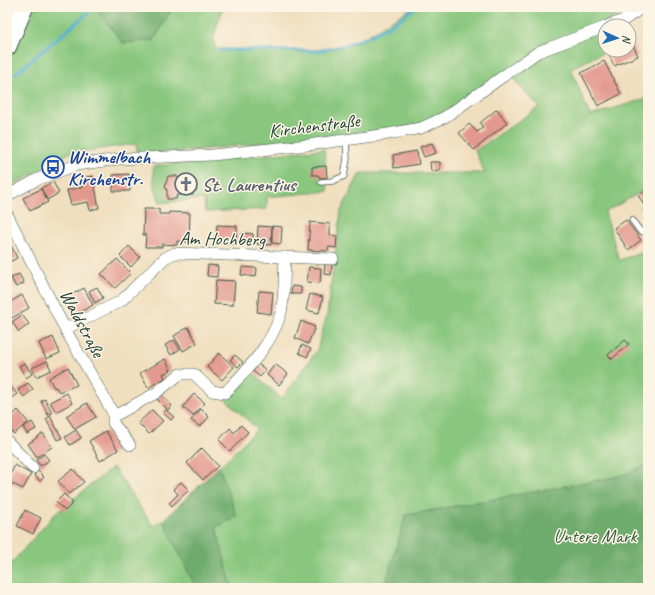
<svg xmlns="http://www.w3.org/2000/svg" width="655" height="595" font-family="Caveat,sans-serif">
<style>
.green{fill:#89c77e;stroke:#548259}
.forest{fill:#6eac6d;stroke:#467450}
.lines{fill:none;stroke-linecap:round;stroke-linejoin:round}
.stream{stroke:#53b0d1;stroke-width:3}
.building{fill:#e3988e}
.lane-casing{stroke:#3e5549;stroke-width:7}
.street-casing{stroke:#3e5549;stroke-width:12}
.primary-casing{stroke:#3e5549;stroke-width:20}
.lane{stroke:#fff;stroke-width:5.5}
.street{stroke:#fff;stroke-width:11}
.primary{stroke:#fff;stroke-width:18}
.labels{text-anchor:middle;stroke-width:3;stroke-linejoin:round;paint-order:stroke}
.street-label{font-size:19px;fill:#1f3d34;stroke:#fcf5e5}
.transit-label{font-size:19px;font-weight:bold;fill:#164399;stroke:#fcf5e5;text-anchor:start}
.worship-label{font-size:19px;font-weight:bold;fill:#5b616d;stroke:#fcf5e5;text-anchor:start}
.park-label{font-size:19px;fill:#3a6046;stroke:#fcf5e5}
</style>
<rect width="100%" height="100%" fill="#fcf5e5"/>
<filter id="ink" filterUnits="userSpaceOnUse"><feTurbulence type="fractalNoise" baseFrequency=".025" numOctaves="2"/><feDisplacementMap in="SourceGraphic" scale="8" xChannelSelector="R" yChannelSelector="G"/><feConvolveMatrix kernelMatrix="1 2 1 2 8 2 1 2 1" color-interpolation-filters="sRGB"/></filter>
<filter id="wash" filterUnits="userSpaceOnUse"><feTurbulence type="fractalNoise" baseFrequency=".012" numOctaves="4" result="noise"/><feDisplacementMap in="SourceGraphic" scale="16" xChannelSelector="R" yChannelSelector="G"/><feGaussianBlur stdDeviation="0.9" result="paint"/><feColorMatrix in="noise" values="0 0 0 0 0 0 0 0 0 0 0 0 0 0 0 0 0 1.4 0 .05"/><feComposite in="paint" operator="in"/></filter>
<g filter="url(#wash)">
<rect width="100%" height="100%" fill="#f0dfbf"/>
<!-- green -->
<g class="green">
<polygon points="7,7 95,7 123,43 154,40 173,7 223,7 213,39 216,49 315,50 339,47 362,39 413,7 634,7 597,27 606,51 571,69 590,116 648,98 648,188 605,212 619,260 648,251 648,465 616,477 406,515 384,588 232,588 216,527 236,517 219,467 257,429 225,399 251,371 282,399 317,350 327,315 341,211 360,173 485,173 475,151 539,107 505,70 433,120 406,128 138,156 136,144 69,153 7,189"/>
<polygon points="324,149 328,191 267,197 267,209 205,212 204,199 160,203 154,185 153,166"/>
<polygon points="113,467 153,526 163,520 196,588 7,588 7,568 55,514"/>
</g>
<!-- forest -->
<g class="forest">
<polygon points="95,7 173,7 154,40 123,43"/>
<polygon points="648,465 648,588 384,588 406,515 616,477"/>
<polygon points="219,467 237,517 216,527 232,588 196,588 163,520"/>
</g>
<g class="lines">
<!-- stream -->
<g class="stream">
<path d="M219,50L317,51C356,45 386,31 416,7"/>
<polyline points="15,74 88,13"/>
</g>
</g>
<g id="blocks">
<!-- building -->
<g class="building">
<polygon points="629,36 638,56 614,66 607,50 629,50"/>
<polygon points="604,61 621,94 598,106 581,73"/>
<polygon points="497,109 507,123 474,150 459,133 469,124 477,132 483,128 480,123"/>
<polygon points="432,143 436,153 424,157 420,147"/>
<polygon points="417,151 419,164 394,168 393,155"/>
<polygon points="430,162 440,162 440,170 431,171"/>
<polygon points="326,166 327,178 320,178 318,175 312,175 312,167"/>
<polygon points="129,174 130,191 113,191 113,175"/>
<polygon points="93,176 99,208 90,210 88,202 71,205 67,190 82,187 80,178"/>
<polygon points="168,176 177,176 177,178 194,179 194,183 196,184 196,191 193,191 193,195 177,195 176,199 167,199 167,190 165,187"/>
<polygon points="53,182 59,193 47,200 41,188"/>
<polygon points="41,189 48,202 30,211 23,198"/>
<polygon points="648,190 648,202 644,205 638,195"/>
<polygon points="648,207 648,224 644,217 647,215 643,209"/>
<polygon points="144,209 159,209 159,214 169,214 169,212 190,213 189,242 177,241 177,245 162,244 162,247 145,247 146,235 143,235"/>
<polygon points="626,220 641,240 628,250 614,228"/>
<polygon points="310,222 330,224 330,235 337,236 336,248 329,247 328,251 308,250"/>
<polygon points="217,225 237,226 236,244 216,243"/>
<polygon points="258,226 272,227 271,245 257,244"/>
<polygon points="272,226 282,227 281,244 272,243"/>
<polygon points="242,233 253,234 253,244 242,243"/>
<polygon points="7,237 17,258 8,263 7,261"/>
<polygon points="129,246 140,257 131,267 120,256"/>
<polygon points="117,259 131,273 115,288 101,274"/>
<polygon points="325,263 332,264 331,275 324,274"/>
<polygon points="208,265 218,266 217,277 207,276"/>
<polygon points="242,267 257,268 256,277 241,275"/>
<polygon points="309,267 321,268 320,283 307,282"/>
<polygon points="19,274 24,283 16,287 11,278"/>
<polygon points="216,280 235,281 233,305 214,304"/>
<polygon points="292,286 301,287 301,294 291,294"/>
<polygon points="97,287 103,298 95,303 89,291"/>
<polygon points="84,288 93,305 75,315 65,298"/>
<polygon points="259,291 273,292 271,314 257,312"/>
<polygon points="310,294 323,297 319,313 306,310"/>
<polygon points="22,295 29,308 7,321 7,304"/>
<polygon points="22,315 29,324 19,332 12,322"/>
<polygon points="301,321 315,327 308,344 295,338"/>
<polygon points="188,327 197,343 183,351 174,336"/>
<polygon points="53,337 60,353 46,359 39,343"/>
<polygon points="174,340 180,349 171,355 165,345"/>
<polygon points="625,340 629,344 612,359 608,355"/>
<polygon points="302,345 311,349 307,357 299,353"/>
<polygon points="219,353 234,367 222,380 207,367"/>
<polygon points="235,355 243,362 238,367 230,360"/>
<polygon points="165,359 171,370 163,374 165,378 148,388 140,373"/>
<polygon points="47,361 51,370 36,377 32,368"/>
<polygon points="25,363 32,374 26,378 19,366"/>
<polygon points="258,364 266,370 260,377 253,371"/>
<polygon points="275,364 288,374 279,385 267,375"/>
<polygon points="68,367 77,385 59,392 56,387 54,388 49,378"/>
<polygon points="7,381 17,394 7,401"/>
<polygon points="28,383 33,389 24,397 18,390"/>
<polygon points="67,393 72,403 56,412 50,402"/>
<polygon points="161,394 172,406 167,411 174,417 171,420 163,413 167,409 157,399"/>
<polygon points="194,394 205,403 193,416 183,407"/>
<polygon points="45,399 52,413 48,415 41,401"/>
<polygon points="87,403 96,417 75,429 66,416"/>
<polygon points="201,409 209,417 200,427 191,420"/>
<polygon points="18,410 28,422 14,434 7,426 7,420"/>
<polygon points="152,410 163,421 149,434 138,423"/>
<polygon points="50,416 62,438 57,440 46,419"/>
<polygon points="32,422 36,429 27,434 23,427"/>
<polygon points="241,425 248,432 230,451 219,440 230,428 234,433"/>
<polygon points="76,430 81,438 70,445 65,437"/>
<polygon points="106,431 118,450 100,461 89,441"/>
<polygon points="43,433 52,447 37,457 28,444"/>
<polygon points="202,448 218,466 203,480 187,463"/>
<polygon points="44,454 49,460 41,466 36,460"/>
<polygon points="15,465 31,474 23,489 7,481"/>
<polygon points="73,469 84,482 69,494 58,481"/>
<polygon points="38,471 44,477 40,481 34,475"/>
<polygon points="181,482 189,490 172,506 169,503 178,494 173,489"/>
<polygon points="64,494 73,503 65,511 56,502"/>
<polygon points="25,510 41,518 33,534 17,526"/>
</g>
</g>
</g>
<g filter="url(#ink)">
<use href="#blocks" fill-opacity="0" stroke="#3e5549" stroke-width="1"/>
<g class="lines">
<!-- lane casing -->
<g class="lane-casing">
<g id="lane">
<polyline points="321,182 333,181 344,176 347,159 346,140"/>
<polyline points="632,220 640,231 648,233"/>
</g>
</g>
<!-- street casing -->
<g class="street-casing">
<g id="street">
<polyline points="607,26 624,20 643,7"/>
<polyline points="7,196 36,180 76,165 119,159 212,155 308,145 388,134 421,128 445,117 538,52 605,27"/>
<polyline points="7,214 65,329 113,413 113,423 130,445"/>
<polyline points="65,329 121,301 165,258 175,253 333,259"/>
<path d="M113,413L118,414L156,393L180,374H194L212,391L225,393C247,369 270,347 280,316C285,302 284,272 285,257"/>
<polyline points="7,441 33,468"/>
</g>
</g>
<!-- primary casing -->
<g class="primary-casing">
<polyline id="primary" points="7,47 24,7"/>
</g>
<!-- lane -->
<use href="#lane" class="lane"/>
<!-- street -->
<use href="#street" class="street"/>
<!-- primary -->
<use href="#primary" class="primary"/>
</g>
</g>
<!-- icons -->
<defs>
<g id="bus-ring" transform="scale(1.15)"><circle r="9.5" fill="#fcf5e5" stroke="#1a4fb4" stroke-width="1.5"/><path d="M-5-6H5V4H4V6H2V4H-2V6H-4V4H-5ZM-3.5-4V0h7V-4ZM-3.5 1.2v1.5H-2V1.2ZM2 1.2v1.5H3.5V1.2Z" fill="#1a4fb4"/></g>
<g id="church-ring" transform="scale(1.15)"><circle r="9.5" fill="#fcf5e5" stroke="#6b7280" stroke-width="1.5"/><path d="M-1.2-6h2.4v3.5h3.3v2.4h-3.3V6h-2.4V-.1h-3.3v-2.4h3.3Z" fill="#6b7280"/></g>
</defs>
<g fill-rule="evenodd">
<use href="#bus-ring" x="53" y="167"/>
<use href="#church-ring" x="186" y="184"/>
</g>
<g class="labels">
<!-- street labels -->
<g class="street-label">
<text transform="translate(314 125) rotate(-7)" y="7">Kirchenstraße</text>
<text transform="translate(222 238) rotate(1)" y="7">Am Hochberg</text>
<text transform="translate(83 323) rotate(62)" y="7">Waldstraße</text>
</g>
<!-- transit labels -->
<g class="transit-label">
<text x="68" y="163">Wimmelbach<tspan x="68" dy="22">Kirchenstr.</tspan></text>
</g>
<!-- worship labels -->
<g class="worship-label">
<text x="202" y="191">St. Laurentius</text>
</g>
<!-- park labels -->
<g class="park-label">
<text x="595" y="542">Untere Mark</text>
</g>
</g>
<!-- margin -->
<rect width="655" height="595" fill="none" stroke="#fcf5e5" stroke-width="24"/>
<!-- north arrow -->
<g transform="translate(617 38) rotate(93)"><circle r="19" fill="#fcf5e5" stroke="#a4ab9e"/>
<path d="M0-3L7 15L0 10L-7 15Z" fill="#1f6fb2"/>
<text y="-6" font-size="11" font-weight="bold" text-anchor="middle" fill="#1f3d34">N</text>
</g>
</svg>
